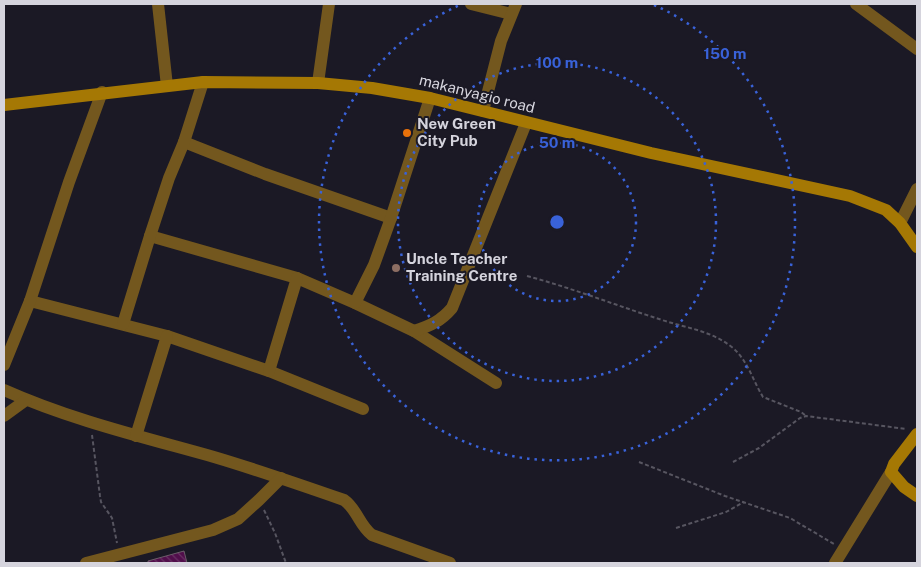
<svg xmlns="http://www.w3.org/2000/svg" width="921" height="567" font-family="'Public Sans',sans-serif">
<style>
.building{fill:url(#building-back-hatch);stroke:#6a5d68}
.lines{fill:none;stroke-linecap:round;stroke-linejoin:round}
.path{stroke:#575560;stroke-width:2;stroke-dasharray:4 2.5;stroke-linecap:butt}
.street{stroke:#73571e;stroke-width:12}
.secondary{stroke:#a57804;stroke-width:12}
.ring{fill:none;stroke:#3962d9;stroke-width:2.5;stroke-dasharray:2.5 5}
.food-dot{fill:#e8710a;stroke:#1b1925;stroke-width:2}
.education-dot{fill:#8d6e63;stroke:#1b1925;stroke-width:2}
.labels{text-anchor:middle;stroke-width:4;stroke-linejoin:round;paint-order:stroke}
.street-label{font-size:15px;fill:#d5d4dd;stroke:#1b1925}
.poi-label{font-size:15px;font-weight:bold;fill:#d5d4dd;stroke:#1b1925;text-anchor:start}
.centre{fill:#3962d9;stroke:#1b1925;stroke-width:2.5}
.ring-label{font-size:15px;text-anchor:middle;font-weight:bold;fill:#3962d9;stroke:#1b1925;stroke-width:4;stroke-linejoin:round;paint-order:stroke}
</style>
<defs>
<pattern id="building-back-hatch" width="6" height="6" patternUnits="userSpaceOnUse" patternTransform="scale(1.25)"><rect width="6" height="6" fill="#510e4b"/><path d="M-1 5l2 2M0 0l6 6M5-1l2 2" fill="none" stroke="#693064"/></pattern>
</defs>
<rect width="100%" height="100%" fill="#1b1925"/>
<!-- building -->
<polygon class="building" points="184,551 187,563 148,563 148,561"/>
<g class="lines">
<!-- path -->
<g class="path">
<path d="M527,276C572,288 615,305 659,319C685,328 711,330 733,348C748,361 753,381 763,397L801,412L806,416"/>
<polyline points="92,435 100,496 101,502 112,518 117,543"/>
<polyline points="639,462 725,496 790,518 834,544"/>
<polyline points="733,462 759,448 800,418 806,416 906,429"/>
<polyline points="264,510 275,533 286,563"/>
<polyline points="676,528 726,512 744,502"/>
</g>
<!-- street -->
<g class="street">
<polyline points="158,4 167,86"/>
<polyline points="471,4 511,14"/>
<polyline points="856,4 917,49"/>
<polyline points="318,83 329,4"/>
<polyline points="483,111 501,41 516,4"/>
<polyline points="184,142 265,174 391,218"/>
<polyline points="900,223 917,189"/>
<polyline points="150,236 297,278 355,303 414,331 496,383"/>
<polyline points="30,301 167,336 269,371 363,409"/>
<polyline points="355,303 374,265 391,218 430,98"/>
<polyline points="123,324 150,236 169,178 184,142 203,82"/>
<path d="M414,331C430,326 441,321 452,308L526,123"/>
<polyline points="4,365 30,301 69,182 102,92"/>
<polyline points="269,371 297,278"/>
<path d="M4,390C71,420 143,437 214,457C258,470 301,485 344,500C357,509 359,525 372,535L450,563"/>
<polyline points="4,416 26,400"/>
<polyline points="136,436 167,336"/>
<polyline points="86,563 213,530 238,519 259,500 281,478"/>
<polyline points="835,563 891,472"/>
</g>
<!-- secondary -->
<g class="secondary">
<polyline points="4,105 203,82 318,83 372,88 430,98 651,153 850,196 886,210 900,223 917,247"/>
<polyline points="917,434 894,464 891,472 904,487 917,496"/>
</g>
</g>
<!-- distance rings -->
<g class="ring">
<circle cx="557" cy="222" r="79"/>
<circle cx="557" cy="222" r="159"/>
<path d="M654 5A238 238 0 1 1 460 5"/>
</g>
<!-- markers -->
<circle class="food-dot" cx="407" cy="133" r="5"/>
<circle class="education-dot" cx="396" cy="268" r="5"/>
<g class="labels">
<!-- street labels -->
<g class="street-label">
<text transform="translate(477 94) rotate(14)" y="5">makanyagio road</text>
</g>
<!-- poi labels -->
<g class="poi-label">
<text x="417" y="129">New Green<tspan x="417" dy="17">City Pub</tspan></text>
<text x="406" y="264">Uncle Teacher<tspan x="406" dy="17">Training Centre</tspan></text>
</g>
</g>
<circle cx="557" cy="222" r="8" class="centre"/>
<g class="ring-label">
<text x="725" y="59">150 m</text>
<text x="557" y="68">100 m</text>
<text x="557" y="148">50 m</text>
</g>
<!-- border -->
<rect width="921" height="567" fill="none" stroke="#d5d4dd" stroke-width="10"/>
</svg>
